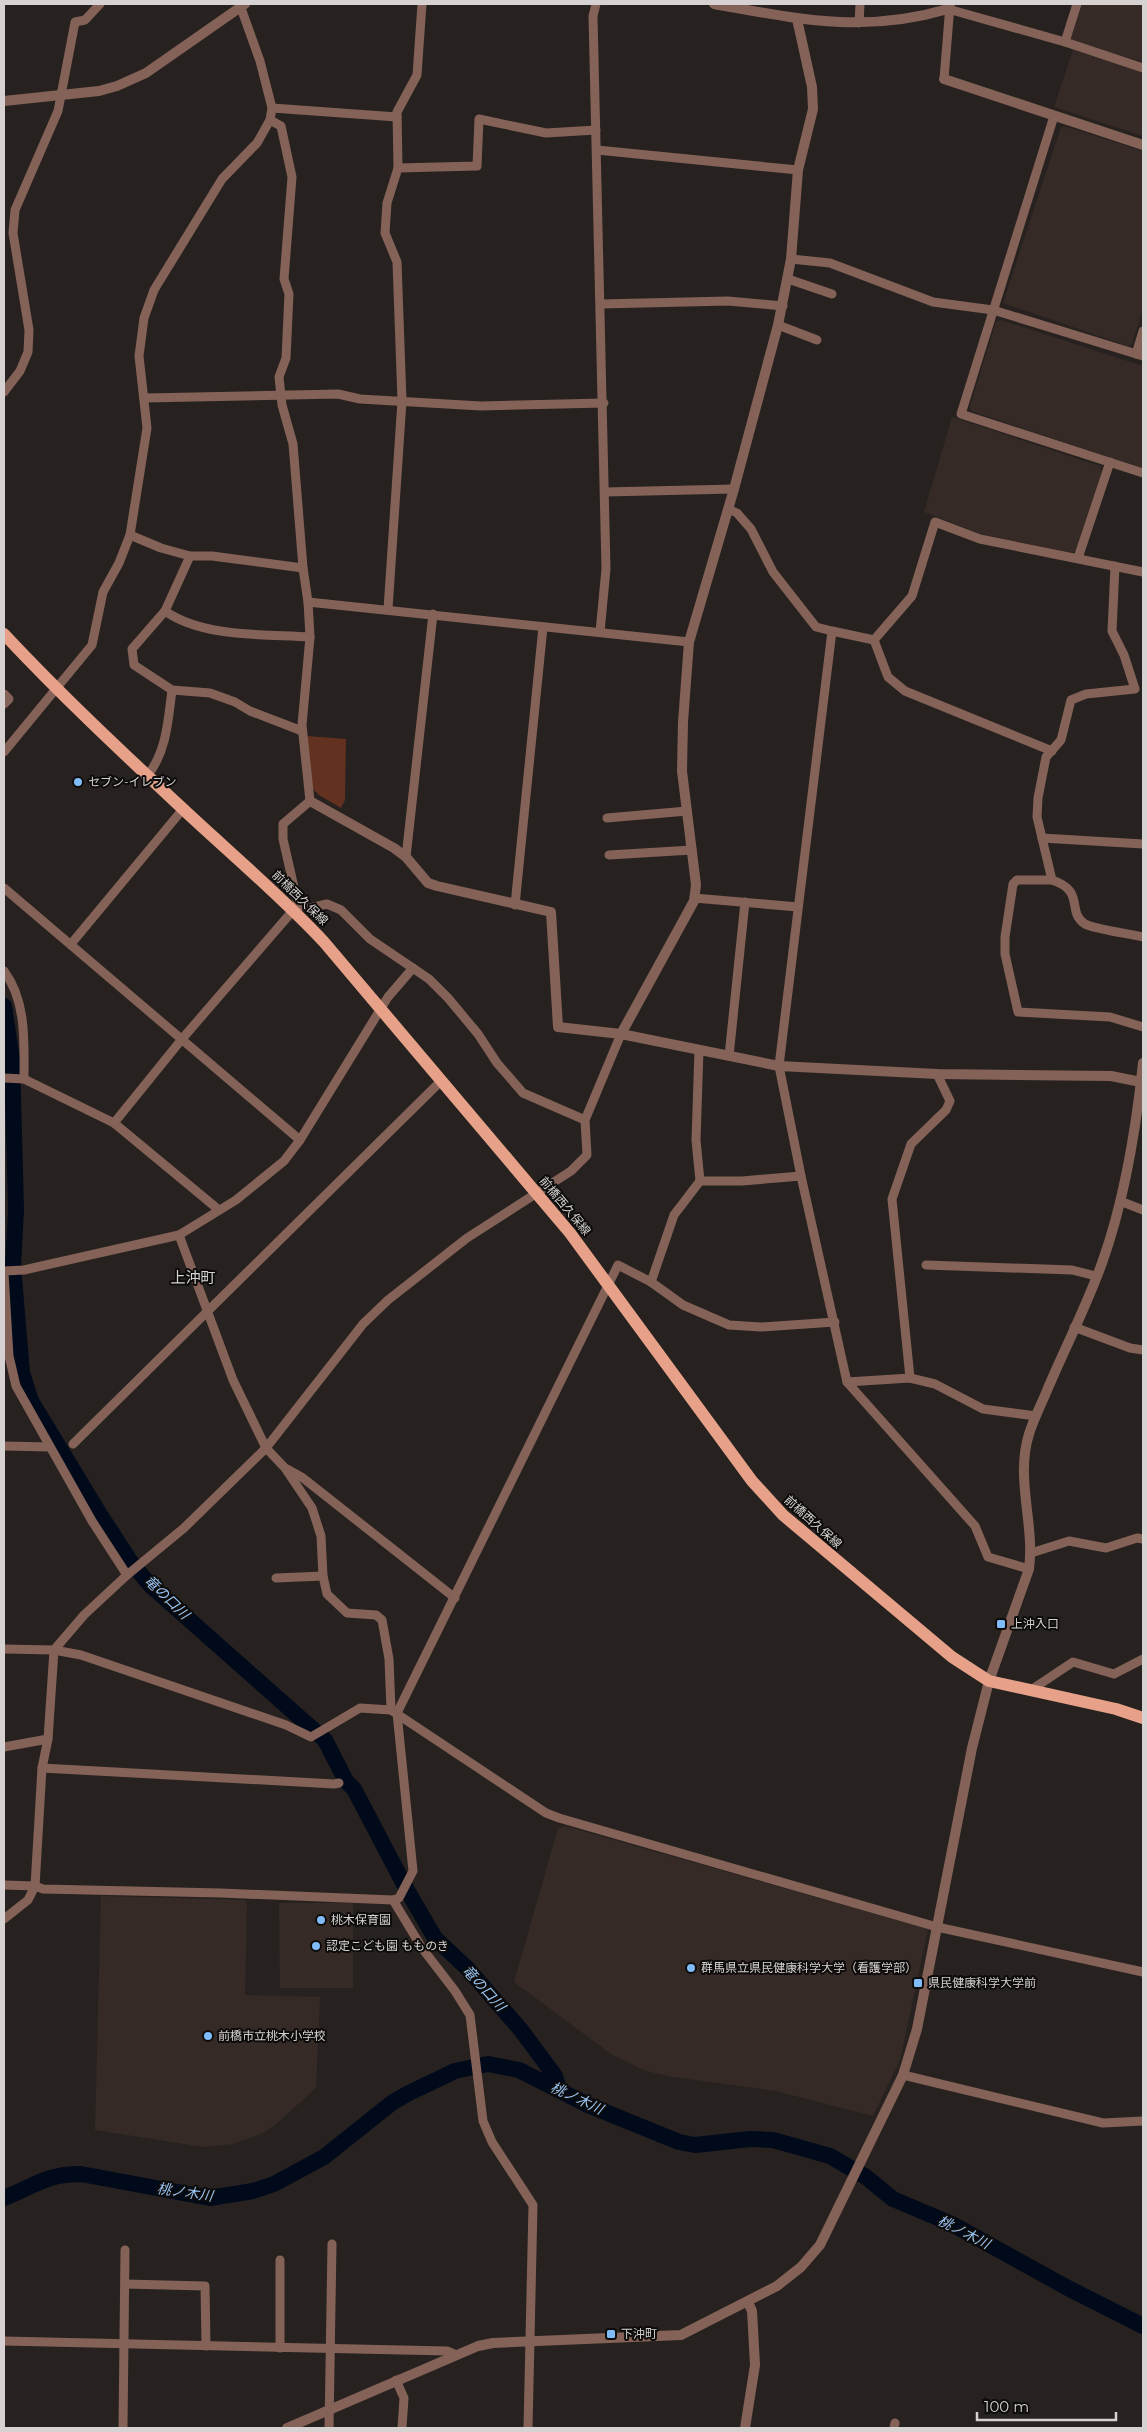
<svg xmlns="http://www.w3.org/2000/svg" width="1147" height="2432" font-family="Montserrat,'Noto Sans JP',sans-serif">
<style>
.built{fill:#352a26}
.green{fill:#623120}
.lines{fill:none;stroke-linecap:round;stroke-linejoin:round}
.river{stroke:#000a1a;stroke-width:16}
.minor{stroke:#846257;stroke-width:9}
.tertiary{stroke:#846257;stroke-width:10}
.primary{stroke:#e7a189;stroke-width:12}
.poi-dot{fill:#81bcfa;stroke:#0e0c0b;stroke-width:2}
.labels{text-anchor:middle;stroke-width:4;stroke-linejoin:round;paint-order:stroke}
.poi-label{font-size:12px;fill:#d6d2d1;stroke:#0e0c0b;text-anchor:start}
.street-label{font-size:12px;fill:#d6d2d1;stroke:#0e0c0b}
.water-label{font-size:14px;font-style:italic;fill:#99c5f4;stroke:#0e0c0b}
.quarter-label{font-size:15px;fill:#d6d2d1;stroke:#0e0c0b}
</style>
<rect width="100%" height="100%" fill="#272220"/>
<!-- built -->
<g class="built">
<polygon points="1081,4 1143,4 1143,62 1072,42 1071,38"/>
<polygon points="1073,50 1143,72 1143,136 1054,107"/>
<polygon points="1064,126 1143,151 1143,309 1132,344 1128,346 1003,303 1061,127"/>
<polygon points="1001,320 1143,366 1143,468 971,411 970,406 996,322"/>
<polygon points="952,417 1100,466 1102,473 1078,550 1071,553 981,534 924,512"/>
<polygon points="565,1826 928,1929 900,2060 873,2116 776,2091 673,2077 646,2071 611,2054 514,1982 558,1828"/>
<polygon points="101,1896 245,1900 247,1904 245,1995 320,1997 316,2088 275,2125 261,2134 233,2144 203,2147 95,2130"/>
<polygon points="279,1903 353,1903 353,1988 280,1988"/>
</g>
<!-- green -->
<polygon class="green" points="307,736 346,739 345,800 341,808 319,795 312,788"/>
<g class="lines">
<!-- river -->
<g class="river">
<polyline points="4,1006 12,1060 16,1210 13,1266 22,1373 31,1401 99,1513 131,1562 150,1585 325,1740 346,1781 354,1789 407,1890 435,1938 468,1969 521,2030 555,2076 559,2089"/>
<path d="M4,2198C35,2186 45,2174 81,2174L210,2198L253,2191L274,2184L324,2157L393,2102L409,2093L455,2071L488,2064L519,2070L588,2105L679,2142L695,2145L750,2139L773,2140L830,2156L866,2177L893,2199L952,2224L1066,2287L1143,2326"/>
</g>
<!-- minor -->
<g class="minor">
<polyline points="596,4 593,16 606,569 600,632"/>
<polyline points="948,9 1065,42 1143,68"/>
<polyline points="859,23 860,4"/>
<polyline points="1065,42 1077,4"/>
<polyline points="944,79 950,5"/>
<polyline points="272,108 397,117"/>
<polyline points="1054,116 961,414 1143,473"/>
<polyline points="270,120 281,126 292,177 284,279 289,294 286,358 279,377 282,405 293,444 303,568 308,602 310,637 302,725 310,801 283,824 283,839 298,905"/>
<polyline points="597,150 798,170"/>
<polyline points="398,168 397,112 417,75 422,4"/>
<polyline points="791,259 830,263 933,302 993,310 1143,356"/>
<polyline points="788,279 832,294"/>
<polyline points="601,304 728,301 783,306"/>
<polyline points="778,325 817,340"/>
<polyline points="1136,354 1143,331"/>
<polyline points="4,392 20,371 28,352 29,330 13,233 15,210 58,111 75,22 85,20 100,4"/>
<polyline points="144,398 338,394 360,399 481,406 604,403"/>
<polyline points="605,492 734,489"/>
<polyline points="728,509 737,513 751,529 773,572 816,627 832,631"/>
<polyline points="130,535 161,548 190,556 212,556 303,568"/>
<polyline points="190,556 165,611 132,649 134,665 172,690 210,693 235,702 250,711 302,731"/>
<polyline points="1078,558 1110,462"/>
<polyline points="1115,566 1112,631 1124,655 1135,689 1086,694 1071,700 1061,740 1046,757 1038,798 1037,817 1052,880 1017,880 1013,884 1005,937 1005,954 1018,1012 1110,1017 1143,1027"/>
<polyline points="308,602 689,642"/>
<polyline points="388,609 402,401 397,262 385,233 387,203 398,168 477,166 479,119 546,133 596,130"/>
<path d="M165,611C203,638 266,634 310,637"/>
<polyline points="874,640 832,631 779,1066 801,1176 847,1382 975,1526 988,1557 1029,1569"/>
<polyline points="874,640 912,596 935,522 980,539 1143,572"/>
<polyline points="874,640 888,677 905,691 1052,751"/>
<polyline points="4,694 9,699 4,704"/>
<polyline points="4,752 92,645 103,592 119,563 130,535 147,428 139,356 144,318 154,290 222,179 257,143 270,120 272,108 260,61 241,8"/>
<path d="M148,775C167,750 168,720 172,690"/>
<polyline points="607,818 687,811"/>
<polyline points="1042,838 1143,844"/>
<polyline points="609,855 692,850"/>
<polyline points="406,857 433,614"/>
<path d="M1052,880C1086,891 1066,912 1085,924C1094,929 1131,934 1143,937"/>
<polyline points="4,888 300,1140"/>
<polyline points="694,898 798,907"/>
<polyline points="298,905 310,908 327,904 341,910 370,939 429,979 448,998 478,1034 497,1063 523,1093 585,1120"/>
<polyline points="515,905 543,627"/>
<polyline points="71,944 183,809"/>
<path d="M4,971C27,1002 24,1043 24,1079"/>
<polyline points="699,1050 696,1140 700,1181 742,1181 801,1176"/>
<polyline points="729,1056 745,902"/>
<polyline points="4,1078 24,1079 114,1123 219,1210"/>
<polyline points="114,1123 182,1039 296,907"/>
<polyline points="1120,1201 1143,1210"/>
<polyline points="179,1235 233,1380 266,1448 285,1468 312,1508 321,1536 323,1576 327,1594 347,1613 376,1615 382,1620 389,1659 391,1710"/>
<polyline points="926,1265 1072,1270 1096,1276"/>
<polyline points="4,1271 24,1270 179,1235 236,1200 284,1161 300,1140 388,997 413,968"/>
<polyline points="4,1273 9,1356 16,1386 92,1521 127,1575"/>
<polyline points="651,1282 674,1215 700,1181"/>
<polyline points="1074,1327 1130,1348 1143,1350"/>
<polyline points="910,1378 892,1199 911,1144 946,1110 950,1101 937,1074"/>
<polyline points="847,1382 910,1378 935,1384 983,1409 1036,1416"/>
<polyline points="73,1444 441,1081"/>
<polyline points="4,1446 50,1447"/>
<polyline points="287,1469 303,1478 455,1598"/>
<polyline points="1031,1553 1069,1541 1106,1548 1137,1538 1143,1539"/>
<polyline points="276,1578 323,1576"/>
<polyline points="4,1649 54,1650 81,1655 286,1725 311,1737 360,1708 391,1710 546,1813 559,1818 937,1927 1143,1972"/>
<polyline points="1031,1690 1073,1662 1114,1674 1143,1659"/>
<polyline points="4,1747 48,1739"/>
<polyline points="42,1768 334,1784 339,1783"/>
<polyline points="4,1885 35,1886 43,1889 221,1893 393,1900 399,1898 413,1871 397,1713 618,1265 651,1282 683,1305 729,1325 761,1327 835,1322"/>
<polyline points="393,1900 422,1948 455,1991 470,2015 483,2121 492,2142 533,2205 528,2428"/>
<polyline points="4,1919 28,1900 35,1886 42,1768 48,1739 54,1650 84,1615 127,1575 184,1528 266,1448 363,1324 388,1300 467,1238 571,1171 587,1155 585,1120 621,1034"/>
<polyline points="903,2075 1103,2123 1143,2121"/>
<polyline points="125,2284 205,2286 206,2346"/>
<polyline points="4,2341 447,2351 454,2354"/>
<polyline points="280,2348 280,2260"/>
<polyline points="396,2380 404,2398 402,2428"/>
<polyline points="123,2428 125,2250"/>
<polyline points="329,2428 332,2244"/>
<polyline points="894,2428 895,2423"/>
</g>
<!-- tertiary -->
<g class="tertiary">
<path d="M714,4C799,19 863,34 948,9"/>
<polyline points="944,79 1143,145"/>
<polyline points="4,101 99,91 117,86 146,73 245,4"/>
<polyline points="310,801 394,848 406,857 428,883 437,886 551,912 558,1027 621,1034 779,1066 937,1074 1111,1076 1141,1082"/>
<polyline points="621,1034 694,901 696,885 682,771 683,722 689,642 734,489 778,325 791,259 798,170 813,109 812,87 797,19"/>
<path d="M287,2428L478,2346L493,2343L681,2335L777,2286L801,2267L820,2245L903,2075L917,2029L972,1748L989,1681L1029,1569C1035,1524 1015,1479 1029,1434C1034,1418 1042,1403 1048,1388C1066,1346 1087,1305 1102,1263C1125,1199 1136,1130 1143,1063"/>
<polyline points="745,2428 755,2365 752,2311 748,2302"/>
</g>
<!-- primary -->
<path class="primary" d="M4,634C61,695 122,752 183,809C230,853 280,895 324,942L570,1233L752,1481L783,1515L952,1657L989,1681L1116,1709L1143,1718"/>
</g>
<!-- markers -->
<g class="poi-dot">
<circle cx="78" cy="782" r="5"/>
<rect x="996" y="1619" width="10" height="10" rx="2.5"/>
<circle cx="321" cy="1920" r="5"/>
<circle cx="316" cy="1946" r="5"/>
<circle cx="691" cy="1968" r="5"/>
<rect x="913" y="1978" width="10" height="10" rx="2.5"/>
<circle cx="208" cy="2036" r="5"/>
<rect x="606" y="2329" width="10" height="10" rx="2.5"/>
</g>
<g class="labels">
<!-- poi labels -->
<g class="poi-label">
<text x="88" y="786">セブン-イレブン</text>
<text x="1011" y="1628">上沖入口</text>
<text x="331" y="1924">桃木保育園</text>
<text x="326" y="1950">認定こども園 もものき</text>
<text x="701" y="1972">群馬県立県民健康科学大学（看護学部）</text>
<text x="928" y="1987">県民健康科学大学前</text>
<text x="218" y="2040">前橋市立桃木小学校</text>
<text x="621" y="2338">下沖町</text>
</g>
<!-- street labels -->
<g class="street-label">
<text transform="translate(300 898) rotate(44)" y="4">前橋西久保線</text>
<text transform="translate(565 1206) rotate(50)" y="4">前橋西久保線</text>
<text transform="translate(813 1522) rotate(42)" y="4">前橋西久保線</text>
</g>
<!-- water labels -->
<g class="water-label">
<text transform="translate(167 1597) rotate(44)" y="5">竜の口川</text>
<text transform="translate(484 1988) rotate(48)" y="5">竜の口川</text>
<text transform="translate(577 2098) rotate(25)" y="5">桃ノ木川</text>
<text transform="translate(185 2192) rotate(8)" y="5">桃ノ木川</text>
<text transform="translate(964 2232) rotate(27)" y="5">桃ノ木川</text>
</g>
<!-- quarter labels -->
<g class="quarter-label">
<text x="193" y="1283">上沖町</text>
</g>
</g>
<!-- border -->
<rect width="1147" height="2432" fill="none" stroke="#d6d2d1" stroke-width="10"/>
<!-- scale -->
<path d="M977 2412v8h139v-8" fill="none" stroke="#d6d2d1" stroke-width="2.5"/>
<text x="984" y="2412" font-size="15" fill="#d6d2d1" stroke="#0e0c0b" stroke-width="4" paint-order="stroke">100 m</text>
</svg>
